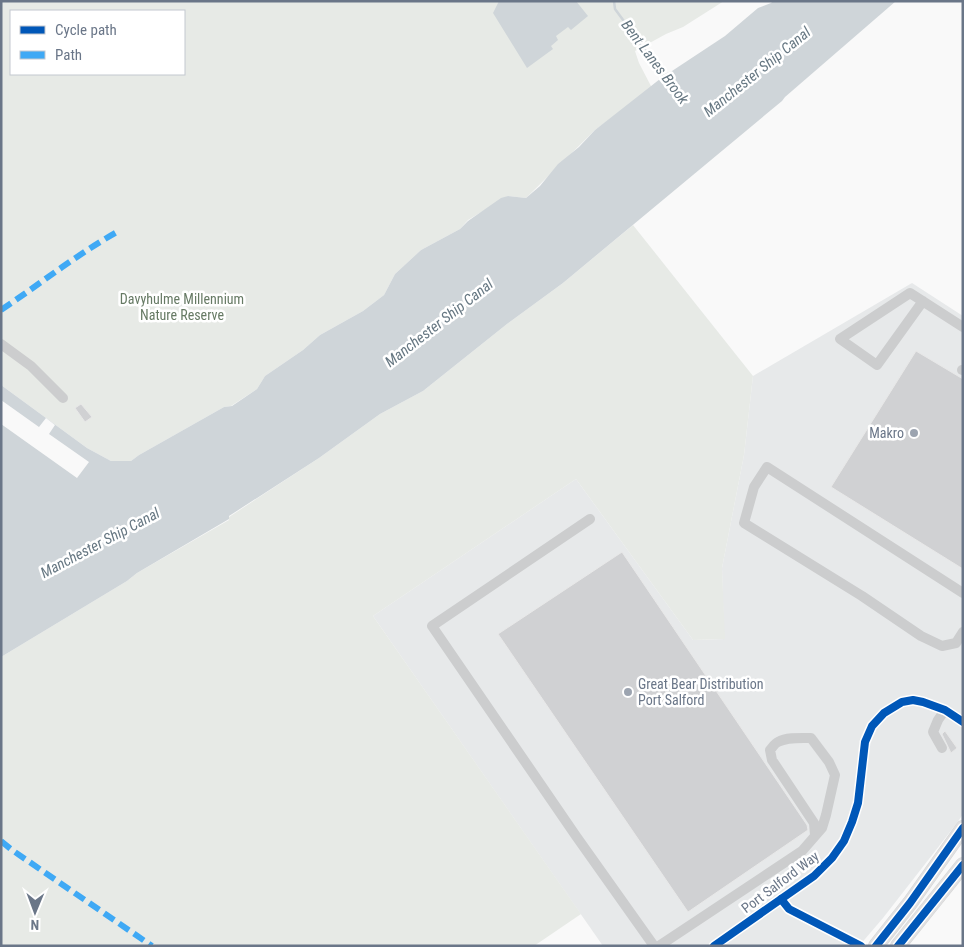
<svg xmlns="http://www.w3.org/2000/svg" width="964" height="947" font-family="'Roboto Condensed',sans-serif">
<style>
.built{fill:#e7e9ea}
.green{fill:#e7eae6;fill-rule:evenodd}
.water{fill:#cfd5d9}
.pier{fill:#f9f9f9}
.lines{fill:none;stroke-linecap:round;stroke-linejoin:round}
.stream{stroke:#cfd5d9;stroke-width:2.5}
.building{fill:#d0d1d3;stroke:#e8e8e8}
.highway-casing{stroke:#d5d6d6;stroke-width:16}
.minor{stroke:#cccdce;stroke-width:10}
.highway{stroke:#e0e0e1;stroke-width:15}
.quiet{stroke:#3fa9f5;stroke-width:6;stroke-dasharray:12 6;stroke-linecap:butt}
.cycleway-casing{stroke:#fff;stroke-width:11}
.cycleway{stroke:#0057b8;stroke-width:8}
.poi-dot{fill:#9ca4b0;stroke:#fff;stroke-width:2}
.labels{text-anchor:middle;stroke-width:5;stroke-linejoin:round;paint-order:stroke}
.park-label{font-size:14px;fill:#667a64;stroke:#fff}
.poi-label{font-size:14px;fill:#6a7688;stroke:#fff;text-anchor:end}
.street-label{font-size:14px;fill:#6a7688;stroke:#fff}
.water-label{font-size:15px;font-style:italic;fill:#667782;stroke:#fff}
</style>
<rect width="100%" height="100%" fill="#f9f9f9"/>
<!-- built -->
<polygon class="built" points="912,283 963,316 963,814 957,823 883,918 859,946 603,946 373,616 576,479 693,640 724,639 722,568 744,455 753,376"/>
<!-- green -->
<g class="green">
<path d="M1,1H724L683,27L666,34L635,51L639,63L652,88L595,130L526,198L508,196L468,220L460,229L421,250L395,274L384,295L363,311L320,335L303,350L265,376L257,389L231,406L224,407L139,455L131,461H111L87,448L1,385ZM11,11H184V74H11Z"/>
<polygon points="633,225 753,376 744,455 722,568 725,639 693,640 576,479 373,616 581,914 534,946 1,946 1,657 127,581 137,573 229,520 229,517 319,458 380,414 423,391 507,324 563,283"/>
</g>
<!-- water -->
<g class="water">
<polygon points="499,1 576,1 588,16 571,30 568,27 556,36 558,40 551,46 553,49 527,68 493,13"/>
<polygon points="773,1 896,1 785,97 782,101 563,283 507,324 423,391 380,414 319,458 229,516 229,519 137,573 127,581 1,657 1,385 87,448 111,461 131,461 139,455 224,407 232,406 257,389 265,376 303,350 320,335 363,311 384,295 395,274 421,250 460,229 468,221 501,198 508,196 526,198 540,186 558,164 579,147 595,130 660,79 661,75 672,71 725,36 758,8 771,3"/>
</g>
<!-- pier -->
<polygon class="pier" points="1,400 39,427 46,418 55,425 49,434 89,462 77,478 1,424"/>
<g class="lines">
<!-- stream -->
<polyline class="stream" points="614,1 615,9 654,62 665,75"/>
</g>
<!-- building -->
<g class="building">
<polygon points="916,351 963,379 963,569 831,487"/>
<polygon points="81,404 92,417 85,422 75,408"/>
<polygon points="622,552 807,825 808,830 688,912 498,634"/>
<polygon points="945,731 957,748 951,753 942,734"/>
</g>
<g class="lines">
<!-- highway casing -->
<g class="highway-casing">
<g id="highway">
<polyline points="876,946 910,903 963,828"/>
<polyline points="898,946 963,865"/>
</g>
</g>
<!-- minor -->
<g class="minor">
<polyline points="923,301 877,365 840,339 910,293 963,327"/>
<polyline points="1,344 31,366 63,398"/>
<polyline points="962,370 963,370"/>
<polyline points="590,519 432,626 576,836 654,946"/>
<polyline points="963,593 767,467 754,487 744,523 862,596 921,636 942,646 956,643 963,632"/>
<polyline points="942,748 933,732 938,720 945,710"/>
<path d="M659,946L802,851L822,828L826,815L835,775L829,762L811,738C801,738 787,737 778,742C775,743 772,748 770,750L772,760L814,823L815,835"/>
<polyline points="714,946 814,876 832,858 844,841 852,822 858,803 865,742 872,726 884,713 902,702 913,700 923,702 945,710 963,722"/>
</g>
<!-- highway -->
<use href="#highway" class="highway"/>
<!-- quiet -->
<g class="quiet">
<path d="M1,310C40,284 76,255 117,232"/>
<polyline points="1,841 12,850 152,946"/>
</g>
<!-- cycleway casing -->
<g class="cycleway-casing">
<g id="cycleway">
<polyline points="781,899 789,909 861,946"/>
<polyline points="714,946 814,876 832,858 844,841 852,822 858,803 865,742 872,726 884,713 902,702 913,700 923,702 945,710 963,722"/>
<polyline points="876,946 910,903 963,828"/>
<polyline points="898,946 963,865"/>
</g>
</g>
<!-- cycleway -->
<use href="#cycleway" class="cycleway"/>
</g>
<!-- markers -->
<g class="poi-dot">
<circle cx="914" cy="433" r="5"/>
<circle cx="628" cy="692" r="5"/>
</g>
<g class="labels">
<!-- park labels -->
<g class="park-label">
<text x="182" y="304">Davyhulme Millennium<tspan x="182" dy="16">Nature Reserve</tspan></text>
</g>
<!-- poi labels -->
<g class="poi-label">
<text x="904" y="438">Makro</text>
<text x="638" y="689" text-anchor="start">Great Bear Distribution<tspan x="638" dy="16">Port Salford</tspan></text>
</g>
<!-- street labels -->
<g class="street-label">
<text transform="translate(780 882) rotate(-37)" y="5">Port Salford Way</text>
</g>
<!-- water labels -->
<g class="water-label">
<text transform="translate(655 62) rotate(53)" y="5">Bent Lanes Brook</text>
<text transform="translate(757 72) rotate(-39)" y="5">Manchester Ship Canal</text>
<text transform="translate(439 323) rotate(-38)" y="5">Manchester Ship Canal</text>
<text transform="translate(100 543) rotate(-28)" y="5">Manchester Ship Canal</text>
</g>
</g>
<!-- border -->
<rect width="964" height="947" fill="none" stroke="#6a7688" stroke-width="5"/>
<!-- legend -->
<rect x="10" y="10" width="175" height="65" fill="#ffffff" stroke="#c3c8cf"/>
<rect x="20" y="26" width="25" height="8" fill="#0057b8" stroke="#c3c8cf"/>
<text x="55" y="35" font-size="15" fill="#6a7688">Cycle path</text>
<rect x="20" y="51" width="25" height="8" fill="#3fa9f5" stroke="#c3c8cf"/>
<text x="55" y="60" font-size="15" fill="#6a7688">Path</text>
<!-- north arrow -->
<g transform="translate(35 912) rotate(181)" stroke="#ffffff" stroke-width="4" paint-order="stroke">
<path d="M0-4L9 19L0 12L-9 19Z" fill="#6a7688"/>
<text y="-8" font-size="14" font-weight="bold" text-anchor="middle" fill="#6a7688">N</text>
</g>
</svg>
